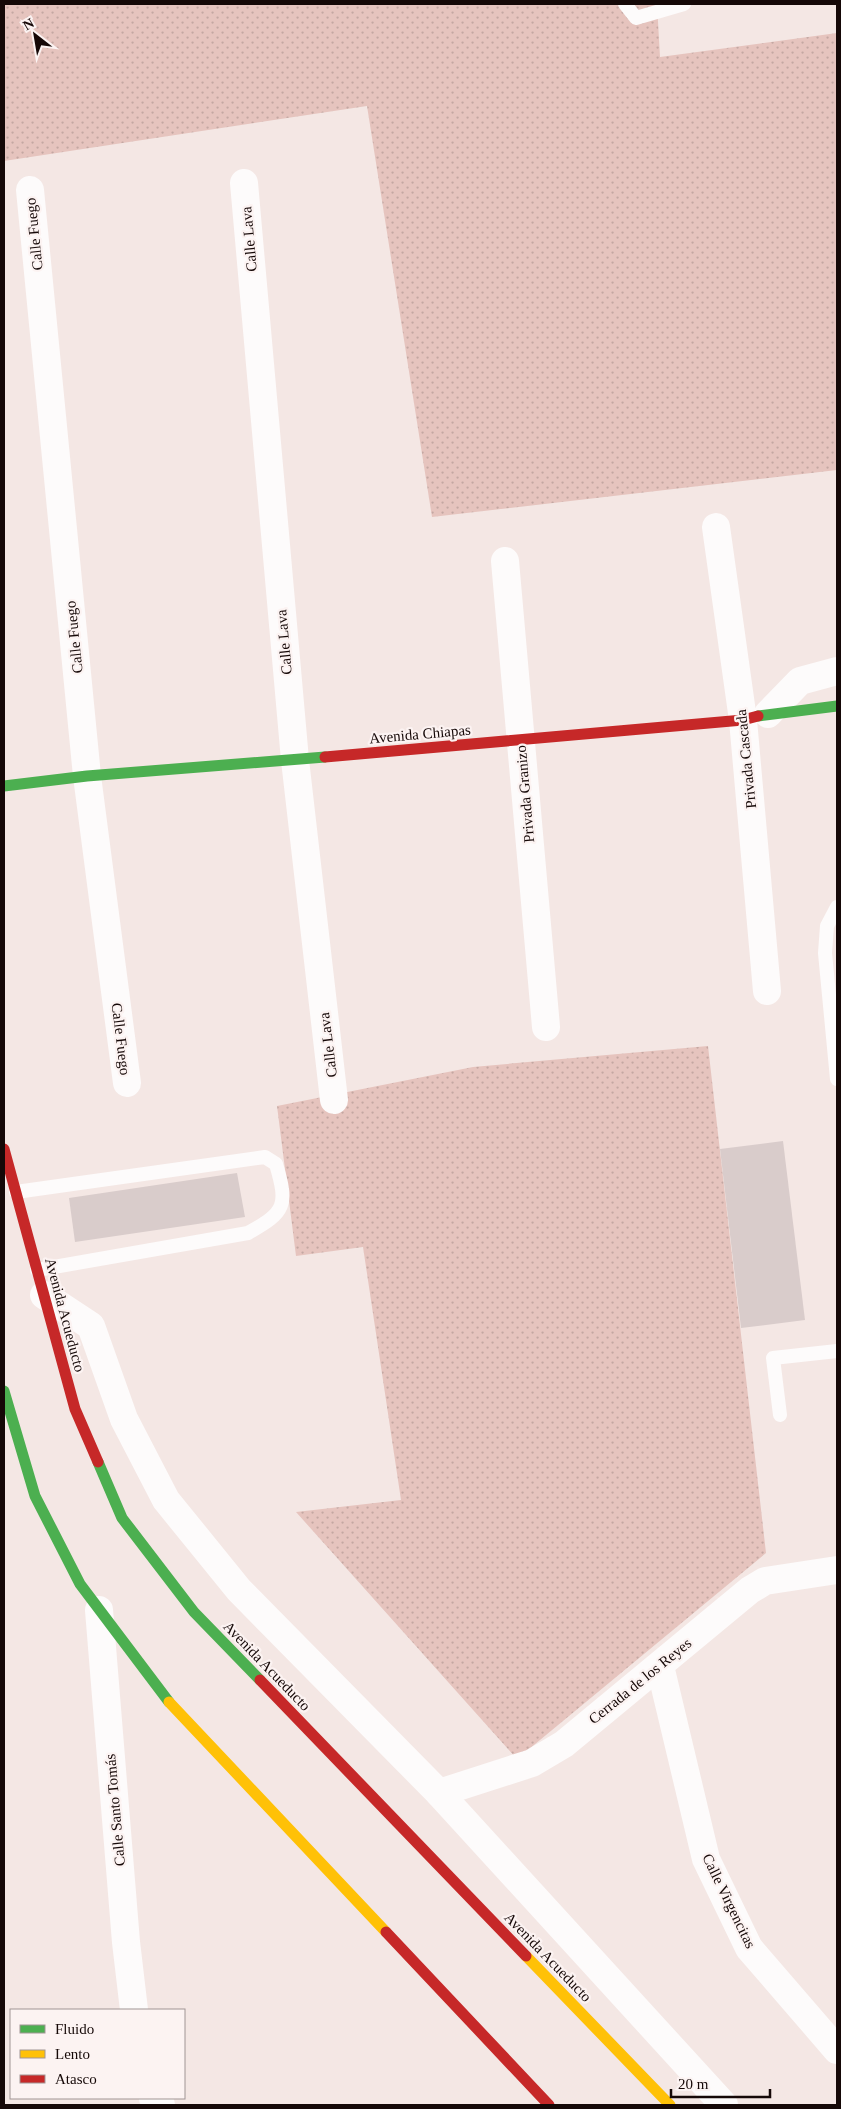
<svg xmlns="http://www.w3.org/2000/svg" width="841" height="2109" font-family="Georgia,serif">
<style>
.grass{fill:url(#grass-dots)}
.building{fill:#d9cccb}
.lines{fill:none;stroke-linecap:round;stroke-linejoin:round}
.lane{stroke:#fdfbfb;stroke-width:14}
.street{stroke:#fdfbfb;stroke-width:28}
.fast{stroke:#4caf50;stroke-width:11}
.slow{stroke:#ffc107;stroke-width:11}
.jam{stroke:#c62828;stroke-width:11}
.labels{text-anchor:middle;stroke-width:4.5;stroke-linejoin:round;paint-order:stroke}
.street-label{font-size:15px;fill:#150807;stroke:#fcf3f2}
</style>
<defs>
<pattern id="grass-dots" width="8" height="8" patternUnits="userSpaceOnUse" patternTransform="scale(1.25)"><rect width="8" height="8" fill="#e6c4be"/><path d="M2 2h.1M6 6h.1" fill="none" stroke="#c4a7a2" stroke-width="1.8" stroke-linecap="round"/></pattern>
</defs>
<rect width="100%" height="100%" fill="#f4e7e4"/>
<!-- grass -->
<g class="grass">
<polygon points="4,4 657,4 660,57 837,33 837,470 432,517 367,106 4,161"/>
<polygon points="708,1046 766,1553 517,1759 296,1512 401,1500 363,1247 296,1256 277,1106 473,1067"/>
</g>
<!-- building -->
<g class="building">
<polygon points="783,1141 805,1320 741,1328 720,1149"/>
<polygon points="237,1173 245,1217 75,1242 69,1198"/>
</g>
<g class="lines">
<!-- lane -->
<g class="lane">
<polyline points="625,4 636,18 684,4"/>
<polyline points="837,907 827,926 825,953 837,1079"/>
<path d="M16,1192L265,1157L276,1164C288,1205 286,1212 248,1233L37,1270"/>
<polyline points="780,1415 773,1358 837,1351"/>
</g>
<!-- street -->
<g class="street">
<polyline points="244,183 295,760 334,1100"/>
<polyline points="30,190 87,776 127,1083"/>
<polyline points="716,527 743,720 767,991"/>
<polyline points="505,561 546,1027"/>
<polyline points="768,714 800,681 837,671"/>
<polyline points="44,1295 91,1326 124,1419 166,1500 239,1590 439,1793 724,2105"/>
<polyline points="99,1610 126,1942 134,2010"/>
<polyline points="660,1666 706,1859 749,1948 837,2050"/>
<polyline points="439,1793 532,1763 564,1744 750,1590 765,1581 837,1570"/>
<polyline points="153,2098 161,2105"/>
</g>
<!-- fast -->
<g class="fast">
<polyline points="758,716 837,706"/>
<polyline points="4,786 87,776 325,757"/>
<polyline points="4,1391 35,1496 80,1584 169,1702"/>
<polyline points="98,1462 122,1518 194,1612 260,1680"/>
</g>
<!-- slow -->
<g class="slow">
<polyline points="169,1702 386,1932"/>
<polyline points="526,1956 670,2105"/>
</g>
<!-- jam -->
<g class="jam">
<polyline points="325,757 743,720 758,716"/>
<polyline points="4,1149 75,1409 98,1462"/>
<polyline points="260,1680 526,1956"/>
<polyline points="386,1932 549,2105"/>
</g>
</g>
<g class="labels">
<!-- street labels -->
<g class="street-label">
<text transform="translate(34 234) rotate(-96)" y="5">Calle Fuego</text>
<text transform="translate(249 239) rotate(-95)" y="5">Calle Lava</text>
<text transform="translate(74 637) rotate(-96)" y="5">Calle Fuego</text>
<text transform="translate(284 642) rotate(-95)" y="5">Calle Lava</text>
<text transform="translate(420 734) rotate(-5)" y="5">Avenida Chiapas</text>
<text transform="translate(746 759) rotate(-96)" y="5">Privada Cascada</text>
<text transform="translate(525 794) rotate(-95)" y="5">Privada Granizo</text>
<text transform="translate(121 1039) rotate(83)" y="5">Calle Fuego</text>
<text transform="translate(328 1045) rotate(-97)" y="5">Calle Lava</text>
<text transform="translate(65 1315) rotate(75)" y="5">Avenida Acueducto</text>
<text transform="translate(267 1666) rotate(46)" y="5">Avenida Acueducto</text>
<text transform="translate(640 1681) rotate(-39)" y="5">Cerrada de los Reyes</text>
<text transform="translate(115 1810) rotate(-95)" y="5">Calle Santo Tomás</text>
<text transform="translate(729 1901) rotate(64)" y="5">Calle Virgencitas</text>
<text transform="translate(548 1957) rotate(46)" y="5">Avenida Acueducto</text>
</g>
</g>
<!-- border -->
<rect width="841" height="2109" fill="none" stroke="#150807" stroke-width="10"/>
<!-- legend -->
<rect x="10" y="2009" width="175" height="90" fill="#fcf3f2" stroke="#a09594"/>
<rect x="20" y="2025" width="25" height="8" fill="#4caf50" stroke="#a09594"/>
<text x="55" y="2034" font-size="15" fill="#150807">Fluido</text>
<rect x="20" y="2050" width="25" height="8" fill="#ffc107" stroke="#a09594"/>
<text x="55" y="2059" font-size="15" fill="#150807">Lento</text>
<rect x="20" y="2075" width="25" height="8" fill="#c62828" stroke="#a09594"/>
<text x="55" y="2084" font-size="15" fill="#150807">Atasco</text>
<!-- north arrow -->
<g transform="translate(35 35) rotate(329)" stroke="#fcf3f2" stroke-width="4" paint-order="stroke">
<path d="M0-4L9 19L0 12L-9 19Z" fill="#150807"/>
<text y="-8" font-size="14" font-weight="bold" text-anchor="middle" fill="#150807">N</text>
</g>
<!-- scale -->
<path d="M671 2089v8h99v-8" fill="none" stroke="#150807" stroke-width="2.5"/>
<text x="678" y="2089" font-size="15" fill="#150807" stroke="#fcf3f2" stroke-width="4" paint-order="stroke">20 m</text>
</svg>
